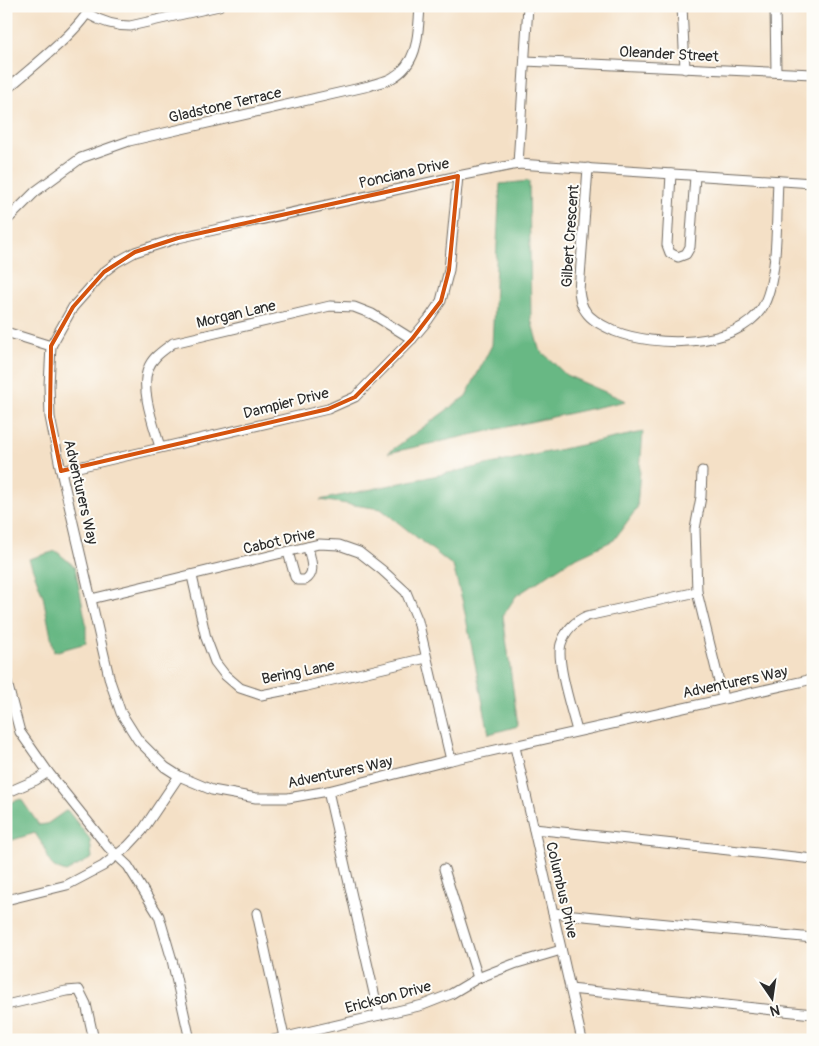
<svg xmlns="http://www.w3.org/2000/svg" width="819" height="1046" font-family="Pangolin,sans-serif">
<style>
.forest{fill:#68b884;stroke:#4a7258}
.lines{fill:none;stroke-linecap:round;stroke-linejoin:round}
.minor-casing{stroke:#716a61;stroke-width:11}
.minor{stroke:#fff;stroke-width:9}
.marked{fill:none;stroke:#d5540f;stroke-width:4;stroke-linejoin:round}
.labels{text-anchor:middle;stroke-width:4;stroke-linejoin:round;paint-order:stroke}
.street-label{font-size:15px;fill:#2b2b2b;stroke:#fdfcf7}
</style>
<rect width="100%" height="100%" fill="#fdfcf7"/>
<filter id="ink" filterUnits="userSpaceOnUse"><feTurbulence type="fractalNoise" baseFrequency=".02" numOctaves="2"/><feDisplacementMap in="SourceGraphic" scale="10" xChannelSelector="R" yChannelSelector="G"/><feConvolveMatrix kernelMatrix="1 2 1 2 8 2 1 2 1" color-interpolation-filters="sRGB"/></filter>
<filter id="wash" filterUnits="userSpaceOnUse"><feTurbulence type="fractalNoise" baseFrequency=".0096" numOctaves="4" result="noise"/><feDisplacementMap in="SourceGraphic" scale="20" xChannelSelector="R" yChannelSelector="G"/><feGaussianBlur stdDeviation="1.12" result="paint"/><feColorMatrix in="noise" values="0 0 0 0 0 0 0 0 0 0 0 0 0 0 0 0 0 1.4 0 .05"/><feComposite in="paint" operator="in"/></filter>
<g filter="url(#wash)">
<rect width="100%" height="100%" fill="#f4e0c6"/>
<!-- forest -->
<g class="forest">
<polygon points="529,181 531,319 539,349 566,375 626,401 388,453 466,396 492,345 500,184"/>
<polygon points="643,432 637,508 614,540 569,561 516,596 503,616 518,726 489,734 463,603 453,566 381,509 320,500"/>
<polygon points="56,551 75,567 86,623 86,643 54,652 43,596 29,559"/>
<path d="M21,799L39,825L47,824L67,810L90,839L92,858L66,872C47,866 51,862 44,848C42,843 38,838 35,833L6,842V804Z"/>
</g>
</g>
<g filter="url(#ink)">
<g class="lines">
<!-- minor casing -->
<g class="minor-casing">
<g id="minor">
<polyline points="682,6 685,69"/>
<polyline points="775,6 776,72"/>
<path d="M88,14C102,22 114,26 130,26L219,6"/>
<polyline points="525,61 813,74"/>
<path d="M6,90C28,70 80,31 91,6"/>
<polyline points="518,164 528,6"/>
<path d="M588,168L579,291C580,299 581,306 586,312C592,321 604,326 614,331C654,347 735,349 762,308C779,280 776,215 778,181"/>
<polyline points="671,174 667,245 670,253 678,257 686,254 690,247 695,176"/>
<polyline points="813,183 518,164 458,176 178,238 135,252 117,262 104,272 73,307 51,346 49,385 50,417 61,471 110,681 121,713 138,740 165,767 179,776 212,790 256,798 288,798 328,791 451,760 813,679"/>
<path d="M6,221L36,191L81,158L129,141L369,86C376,83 385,82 392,78C419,63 418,34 420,6"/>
<polyline points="6,332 51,346"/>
<path d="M160,447C154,426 140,390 148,369C152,357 164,350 173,343L330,306L354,307L372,314L412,339"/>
<polyline points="61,471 328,409 355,397 412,339 428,320 441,301 449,270 458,176"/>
<polyline points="702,471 701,497 695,529 697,592 723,698"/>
<path d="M288,552L295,577L298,580H305C317,573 310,559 308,547"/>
<polyline points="192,576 206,638 215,662 225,675 240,688 261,695 307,686 426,658"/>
<polyline points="91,599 319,544 339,545 359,552 382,570 406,592 418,621 451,760"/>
<polyline points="6,679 20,732 48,772 108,847 128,866 159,916 172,960 190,1040"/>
<path d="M577,731C572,711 556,662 561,644C565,631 575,621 587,616L697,592"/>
<polyline points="515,747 582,1040"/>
<polyline points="328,791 379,1015"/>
<polyline points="6,793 36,780 48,772"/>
<polyline points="534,829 813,859"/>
<polyline points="444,869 478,978"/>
<polyline points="6,900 67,885 103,866 128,846 142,831 179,776"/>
<polyline points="257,913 284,1037"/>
<polyline points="553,913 813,938"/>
<polyline points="570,989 813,1014"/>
<polyline points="6,1005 66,991 79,990 86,1004 94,1040"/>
<polyline points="273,1040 423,1005 451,994 478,978 514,964 561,950"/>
</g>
</g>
<!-- minor -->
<use href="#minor" class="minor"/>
</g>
</g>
<!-- marked area -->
<path class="marked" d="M458,176L449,270L441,301L412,339L355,397L328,409L61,471L50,417L51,346L73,307L104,272L135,252L178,238Z"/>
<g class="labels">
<!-- street labels -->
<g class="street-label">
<text transform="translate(669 54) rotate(3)" y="5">Oleander Street</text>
<text transform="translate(225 105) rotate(-13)" y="5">Gladstone Terrace</text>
<text transform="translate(404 173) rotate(-13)" y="5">Ponciana Drive</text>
<text transform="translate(570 236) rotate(-86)" y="5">Gilbert Crescent</text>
<text transform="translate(236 314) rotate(-13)" y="5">Morgan Lane</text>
<text transform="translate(286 403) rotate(-14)" y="5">Dampier Drive</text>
<text transform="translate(81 492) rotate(77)" y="5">Adventurers Way</text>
<text transform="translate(279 541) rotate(-13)" y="5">Cabot Drive</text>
<text transform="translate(298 672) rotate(-11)" y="5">Bering Lane</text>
<text transform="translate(735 682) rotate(-12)" y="5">Adventurers Way</text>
<text transform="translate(340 772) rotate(-12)" y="5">Adventurers Way</text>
<text transform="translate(562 890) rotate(77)" y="5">Columbus Drive</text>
<text transform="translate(388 997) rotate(-15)" y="5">Erickson Drive</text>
</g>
</g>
<!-- margin -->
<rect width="819" height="1046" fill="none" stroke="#fdfcf7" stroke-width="25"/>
<!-- north arrow -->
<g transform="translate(772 998) rotate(167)" stroke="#fdfcf7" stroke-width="4" paint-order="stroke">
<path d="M0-4L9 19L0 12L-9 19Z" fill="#2b2b2b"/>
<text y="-8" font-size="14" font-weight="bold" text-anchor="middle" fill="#2b2b2b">N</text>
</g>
</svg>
